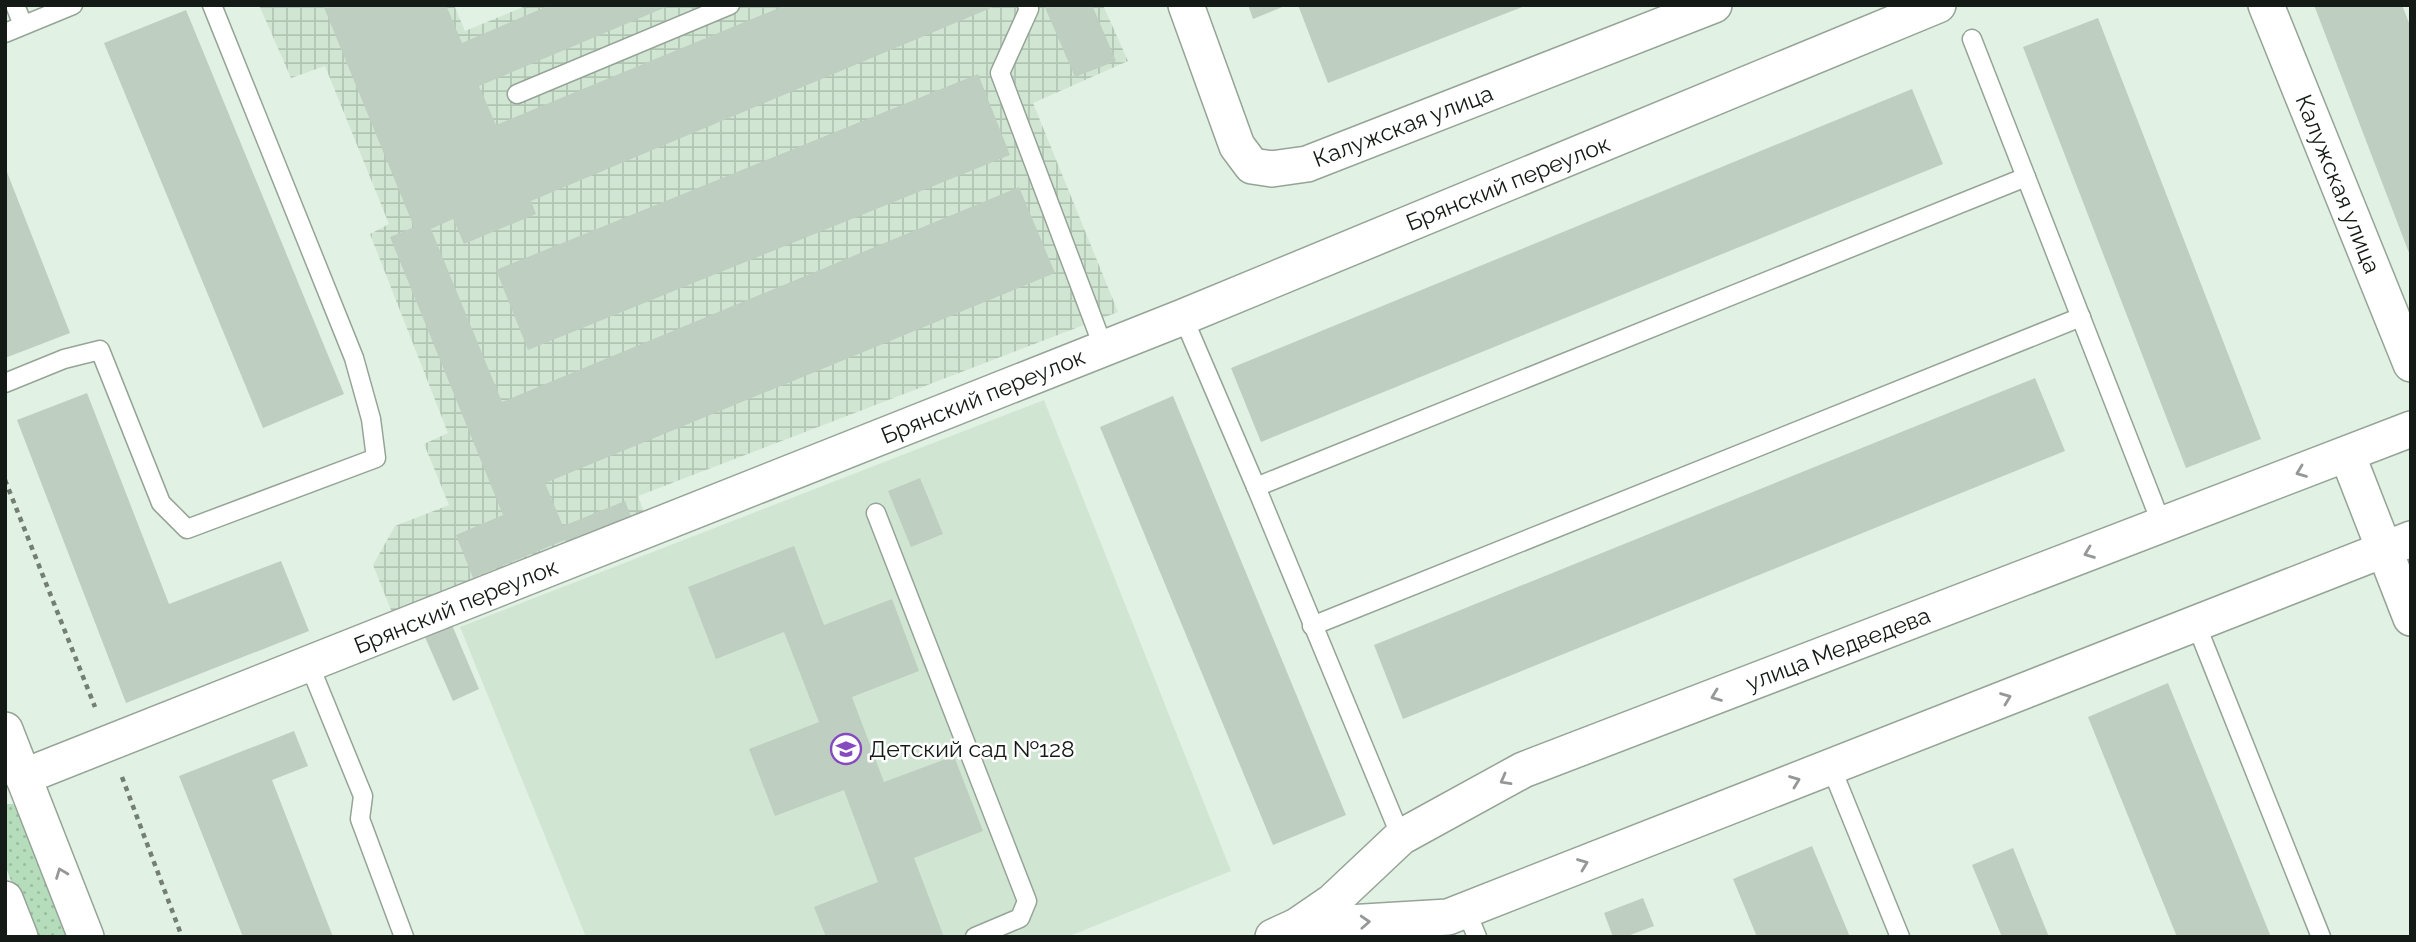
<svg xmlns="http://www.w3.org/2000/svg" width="2416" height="942" font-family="Raleway,sans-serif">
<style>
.built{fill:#d0e6d3}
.industrial{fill:url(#industrial-grid)}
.grass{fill:url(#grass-dots)}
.building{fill:#becec0}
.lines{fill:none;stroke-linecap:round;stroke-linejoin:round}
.service-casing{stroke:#95a497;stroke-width:21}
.minor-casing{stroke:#95a497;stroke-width:38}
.path{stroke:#737e75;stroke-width:4.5;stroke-dasharray:5 5;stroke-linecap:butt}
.service{stroke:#fff;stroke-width:18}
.minor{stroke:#fff;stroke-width:35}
.oneway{stroke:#959896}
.labels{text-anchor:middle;stroke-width:5;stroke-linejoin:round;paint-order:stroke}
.street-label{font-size:23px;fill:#141a15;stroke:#fff}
.poi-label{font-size:23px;fill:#141a15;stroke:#fff;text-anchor:start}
</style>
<defs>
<pattern id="industrial-grid" width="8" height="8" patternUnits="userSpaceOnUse" patternTransform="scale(1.75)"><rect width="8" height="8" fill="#d0e6d3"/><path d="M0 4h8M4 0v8" fill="none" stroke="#b2c5b4"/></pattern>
<pattern id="grass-dots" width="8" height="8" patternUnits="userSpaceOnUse" patternTransform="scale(1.75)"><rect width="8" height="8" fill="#b5ddbb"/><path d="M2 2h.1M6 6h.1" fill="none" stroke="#9bbda0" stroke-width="1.8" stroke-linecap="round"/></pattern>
</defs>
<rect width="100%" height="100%" fill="#e1f1e3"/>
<!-- built -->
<polygon class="built" points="1044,400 1231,871 1067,937 586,937 460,627"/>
<!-- industrial -->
<polygon class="industrial" points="259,5 454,5 465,31 528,5 1103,5 1128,61 1033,103 1118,312 638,496 648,523 393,615 373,565 395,526 449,505 424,444 448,433 370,234 389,224 325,66 291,78"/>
<!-- grass -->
<polygon class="grass" points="5,804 13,804 21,811 70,937 33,937 5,865"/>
<!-- building -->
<g class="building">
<polygon points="323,5 446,5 462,43 550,5 671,5 479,86 496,125 786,5 998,5 531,201 536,214 464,244 453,219 431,229 502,402 1019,187 1055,273 545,483 563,526 625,501 634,524 569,551 565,540 473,578 456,535 503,515 390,237 414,227"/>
<polygon points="1044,5 1092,5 1116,61 1075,77"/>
<polygon points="1248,5 1287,5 1253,19"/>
<polygon points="1298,5 1527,5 1328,83"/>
<polygon points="2314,5 2402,5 2411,28 2411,258"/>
<polygon points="186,10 344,394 263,428 104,43"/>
<polygon points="2098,18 2261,439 2186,468 2023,47"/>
<polygon points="978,74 1010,155 528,350 496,270"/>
<polygon points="1912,89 1943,164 1261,442 1231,368"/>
<polygon points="5,167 70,333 5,358"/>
<polygon points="2035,378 2065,451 1403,719 1374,645"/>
<polygon points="87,393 169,604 281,561 309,631 126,703 17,420"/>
<polygon points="1173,396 1346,815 1273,845 1100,427"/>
<polygon points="920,478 943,534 911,547 888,491"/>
<polygon points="794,546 824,625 892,599 919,671 852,697 884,782 954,756 983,831 914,858 944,937 826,937 814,907 878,882 844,790 775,816 749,749 819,722 784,632 716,659 688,587"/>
<polygon points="452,625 479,689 453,701 425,637"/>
<polygon points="2168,683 2271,937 2177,937 2088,717"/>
<polygon points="294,731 308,766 272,780 333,937 243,937 179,776"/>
<polygon points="1812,846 1850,937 1757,937 1733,879"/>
<polygon points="2013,848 2049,937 2002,937 1972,865"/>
<polygon points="1643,898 1654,926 1625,937 1613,937 1604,913"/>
</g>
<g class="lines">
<!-- service casing -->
<g class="service-casing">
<g id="service">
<polyline points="15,5 23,25"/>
<polyline points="1027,5 1029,9 1000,73 1104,349"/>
<polyline points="5,33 73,5"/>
<polyline points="1972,39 2162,525"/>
<polyline points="517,94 730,5"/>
<polyline points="1183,317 1256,487"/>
<polyline points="5,383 64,359 100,350 161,503 187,529 376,458 371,419 354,358 212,5"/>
<polyline points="876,513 1027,901 1020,918 975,937"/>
<polyline points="2196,624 2321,937"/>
<polyline points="1312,626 2081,317"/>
<polyline points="309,664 363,796 360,819 404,937"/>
<polyline points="1831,767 1900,937"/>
<polyline points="1401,837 1256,487 2026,177"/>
<polyline points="1466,910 1477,937"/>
</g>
</g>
<!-- minor casing -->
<g class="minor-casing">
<g id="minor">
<polyline points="1186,5 1237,146 1252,166 1272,169 1307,164 1714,5"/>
<polyline points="2266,5 2411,364"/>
<polyline points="2347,454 2411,618"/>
<polyline points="5,730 86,937"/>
<polyline points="23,777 1183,317 1938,5"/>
<polyline points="5,899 20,937"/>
<polyline points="1297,926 1448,917 2411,539"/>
<polyline points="1273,937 1297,926 1332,902 1401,837 1523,770 2411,429"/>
</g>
</g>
<!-- path -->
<g class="path">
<polyline points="5,480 95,707"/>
<polyline points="122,777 182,937"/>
</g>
<!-- service -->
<use href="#service" class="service"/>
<!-- minor -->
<use href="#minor" class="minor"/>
</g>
<!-- one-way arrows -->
<defs><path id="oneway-chevron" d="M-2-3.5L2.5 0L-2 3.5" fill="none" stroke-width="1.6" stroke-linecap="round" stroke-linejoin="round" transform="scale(1.75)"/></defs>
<g class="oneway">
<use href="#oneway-chevron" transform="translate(2301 472) rotate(159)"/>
<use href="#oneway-chevron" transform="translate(2089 553) rotate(159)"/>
<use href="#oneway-chevron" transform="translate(1716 696) rotate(159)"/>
<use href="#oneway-chevron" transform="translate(2006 698) rotate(-21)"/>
<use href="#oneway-chevron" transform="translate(1505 780) rotate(151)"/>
<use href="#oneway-chevron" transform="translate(1795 781) rotate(-21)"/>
<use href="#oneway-chevron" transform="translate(1583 864) rotate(-21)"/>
<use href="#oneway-chevron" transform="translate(61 873) rotate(-111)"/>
<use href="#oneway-chevron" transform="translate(1365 922) rotate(-3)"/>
</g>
<!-- icons -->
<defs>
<g id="school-ring" transform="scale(1.575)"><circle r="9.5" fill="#fff" stroke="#864ac0" stroke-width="1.5"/><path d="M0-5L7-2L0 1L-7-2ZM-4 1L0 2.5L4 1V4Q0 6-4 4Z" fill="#864ac0"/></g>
</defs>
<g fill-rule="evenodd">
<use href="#school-ring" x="846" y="749"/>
</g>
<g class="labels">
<!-- street labels -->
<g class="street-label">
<text transform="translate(1403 126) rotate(-21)" y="8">Калужская улица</text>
<text transform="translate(1508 183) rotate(-22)" y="8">Брянский переулок</text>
<text transform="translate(2338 184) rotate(68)" y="8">Калужская улица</text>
<text transform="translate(983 396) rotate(-22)" y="8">Брянский переулок</text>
<text transform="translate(456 606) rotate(-22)" y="8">Брянский переулок</text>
<text transform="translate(1838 649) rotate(-21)" y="8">улица Медведева</text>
</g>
<!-- poi labels -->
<g class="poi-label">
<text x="869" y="757">Детский сад №128</text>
</g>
</g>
<!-- border -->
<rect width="2416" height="942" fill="none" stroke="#141a15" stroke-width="14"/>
</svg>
